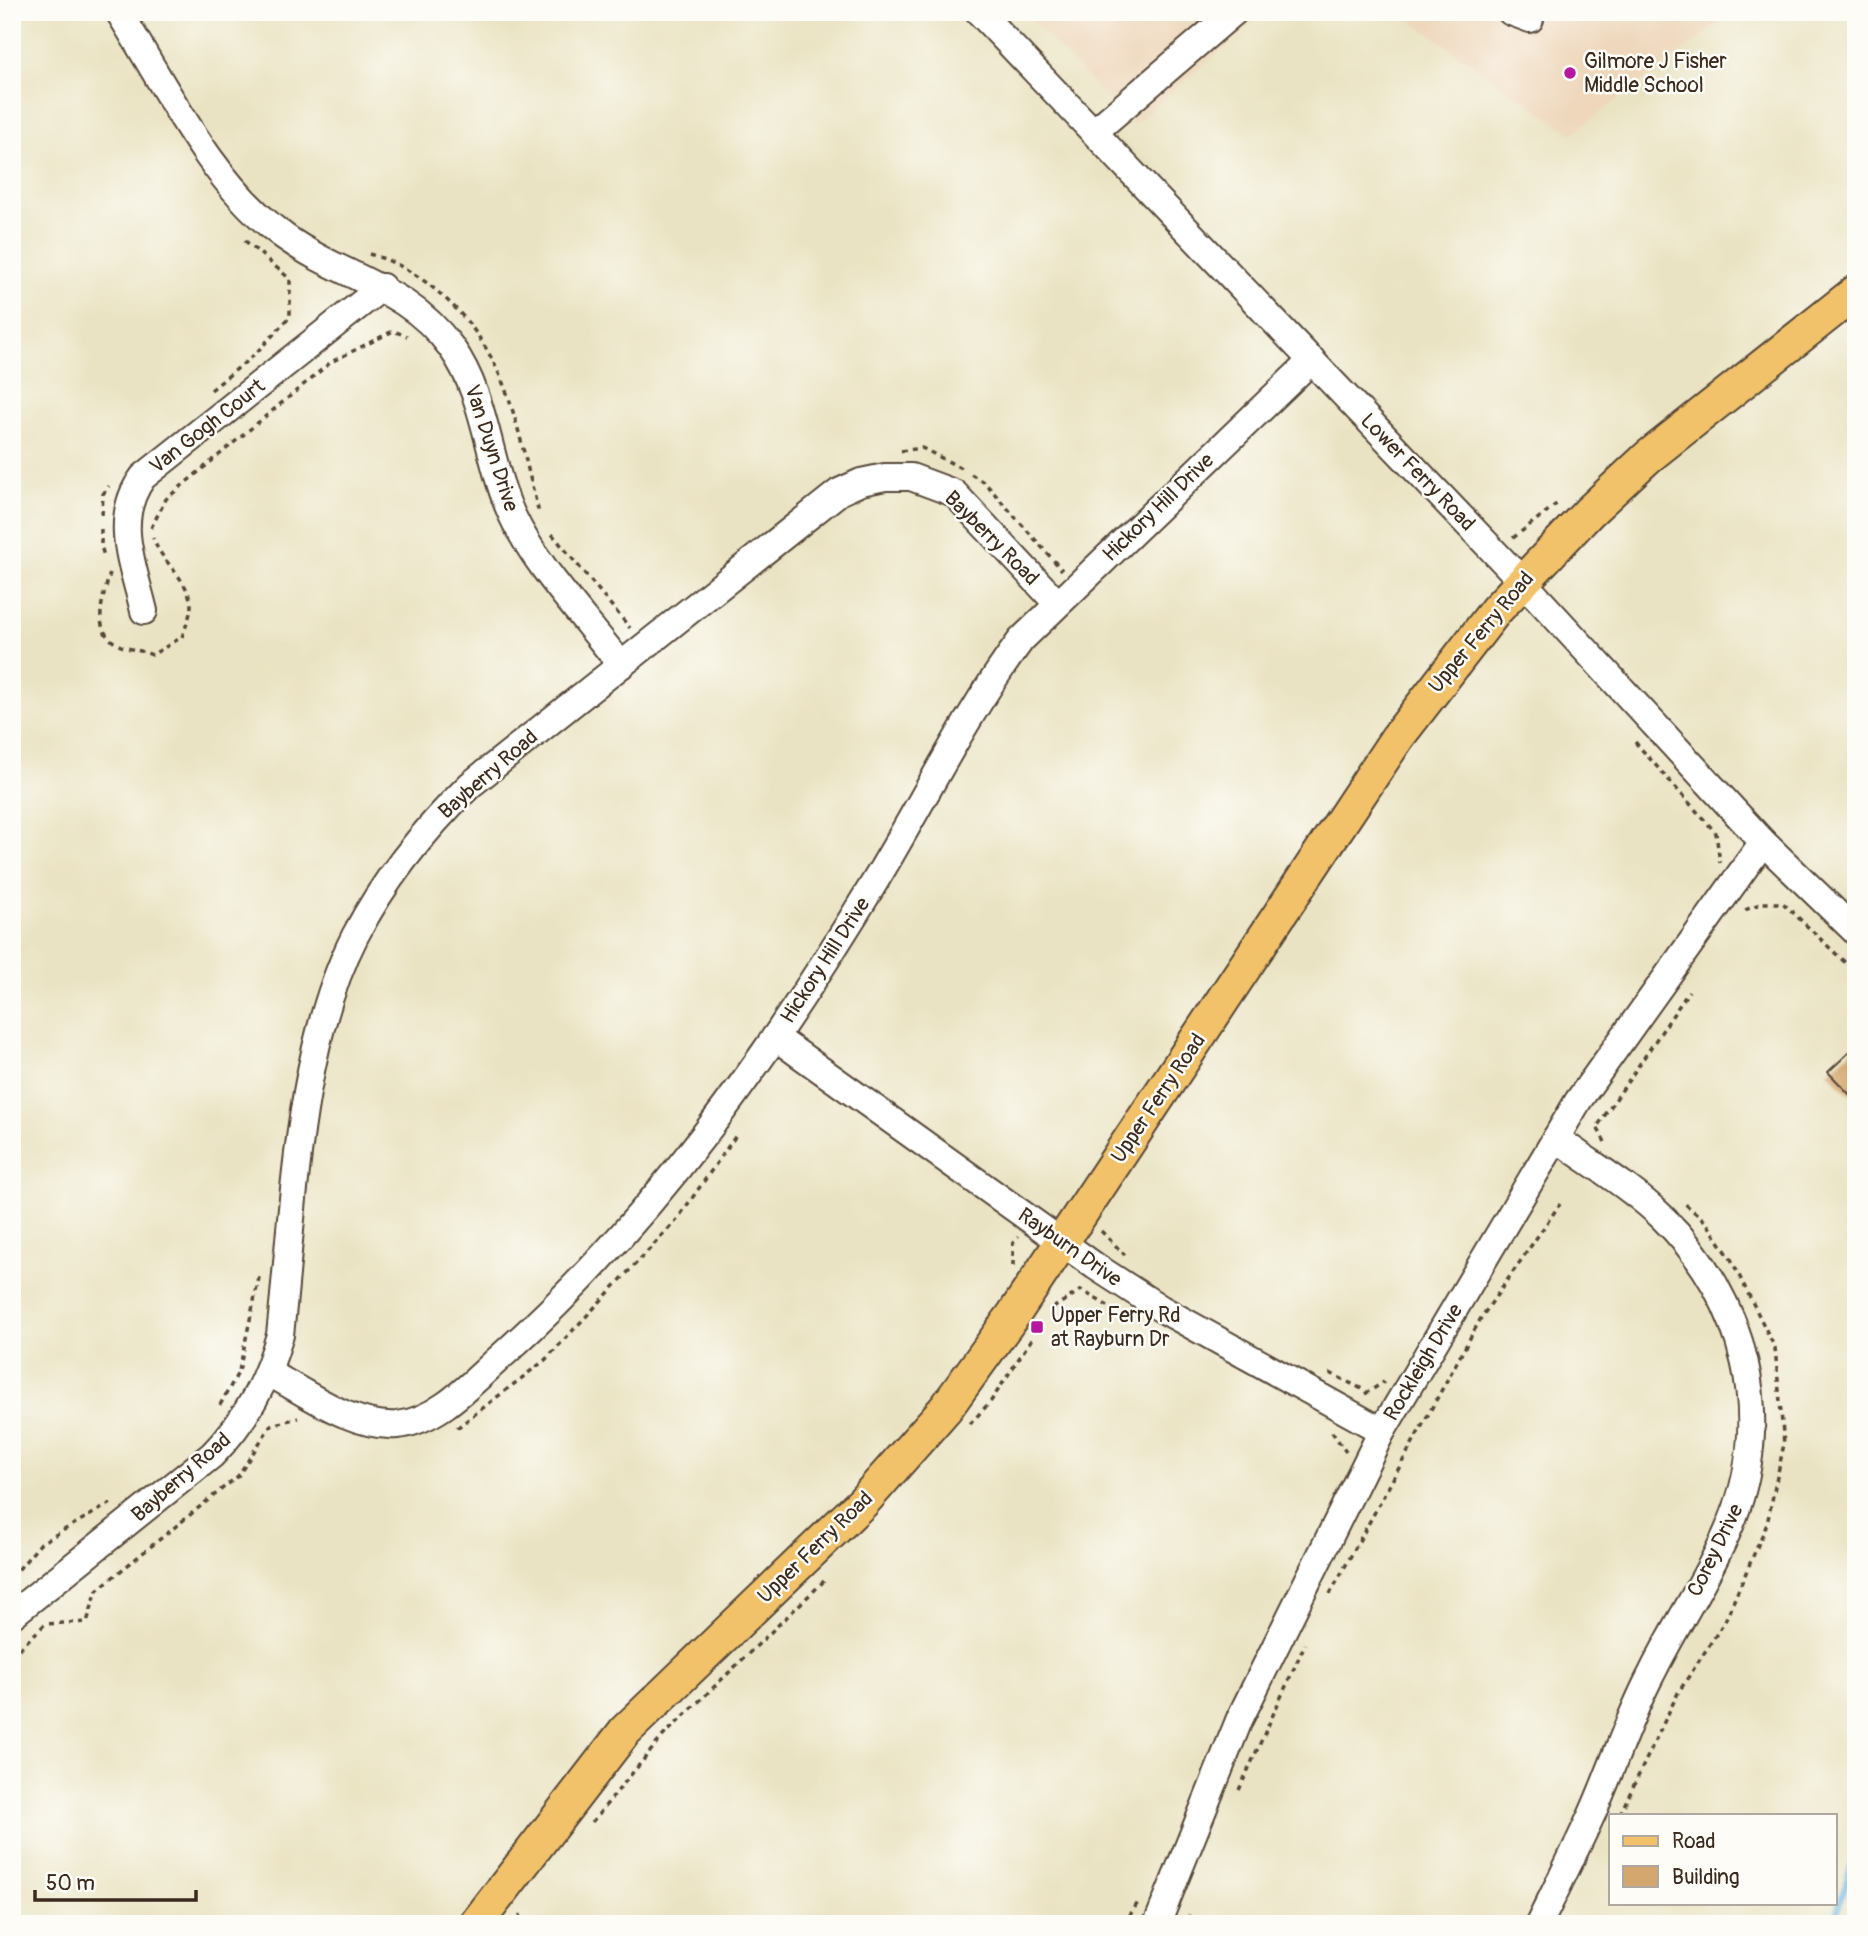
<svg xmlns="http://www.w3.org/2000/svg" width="1868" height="1936" font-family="Pangolin,sans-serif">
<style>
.built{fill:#eed7bb}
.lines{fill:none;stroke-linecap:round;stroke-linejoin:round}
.stream{stroke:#68b2e1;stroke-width:6}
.building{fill:#d4a76e}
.minor-casing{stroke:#554637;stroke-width:30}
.major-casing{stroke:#554637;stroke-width:37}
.path{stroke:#554637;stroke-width:3.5;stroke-dasharray:5 5;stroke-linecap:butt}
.minor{stroke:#fff;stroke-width:26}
.major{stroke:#f2c26a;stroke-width:33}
.poi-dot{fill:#b5179e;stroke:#fdfcf7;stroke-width:2.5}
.labels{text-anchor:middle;stroke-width:5;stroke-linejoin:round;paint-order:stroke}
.poi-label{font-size:21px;fill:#3b2a1e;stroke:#fdfcf7;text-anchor:start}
.street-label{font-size:21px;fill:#3b2a1e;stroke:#fdfcf7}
</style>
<rect width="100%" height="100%" fill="#fdfcf7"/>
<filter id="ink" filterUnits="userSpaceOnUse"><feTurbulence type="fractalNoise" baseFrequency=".0143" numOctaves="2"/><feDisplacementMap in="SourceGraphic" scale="14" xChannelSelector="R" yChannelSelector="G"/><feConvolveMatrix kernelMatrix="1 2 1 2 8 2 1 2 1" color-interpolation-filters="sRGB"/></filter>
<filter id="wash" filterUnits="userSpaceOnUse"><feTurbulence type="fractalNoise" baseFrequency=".00686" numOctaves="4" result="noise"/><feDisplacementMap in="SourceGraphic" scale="28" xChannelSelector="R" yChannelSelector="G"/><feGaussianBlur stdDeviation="1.57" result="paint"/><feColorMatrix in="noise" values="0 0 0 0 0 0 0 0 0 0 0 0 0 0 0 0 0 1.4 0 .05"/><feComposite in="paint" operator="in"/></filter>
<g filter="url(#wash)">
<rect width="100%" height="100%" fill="#eae3c3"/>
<!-- built -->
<g class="built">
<polygon points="1024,12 1265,12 1133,125"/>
<polygon points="1399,12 1735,12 1572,134"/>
</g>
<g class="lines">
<!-- stream -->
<polyline class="stream" points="1834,1924 1856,1849"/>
</g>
<g id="blocks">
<!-- building -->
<polygon class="building" points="1856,1046 1856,1101 1828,1072"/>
</g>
</g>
<g filter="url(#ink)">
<use href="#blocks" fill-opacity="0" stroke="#554637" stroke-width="2"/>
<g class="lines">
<!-- minor casing -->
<g class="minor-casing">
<g id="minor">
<path d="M119,12C166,87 212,185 285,237C342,278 407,286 451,347C487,397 487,460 512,515C536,567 586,619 621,665"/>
<polyline points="979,12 1522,581 1763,842 1856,932"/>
<polyline points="1511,12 1530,19"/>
<polyline points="1095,131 1234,12"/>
<path d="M144,611C133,564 112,519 143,477L382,287"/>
<polyline points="775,1037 1095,1266 1160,1308 1382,1431"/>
<path d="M269,1373C307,1393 353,1428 397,1425C440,1421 475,1379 506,1352C654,1219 771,1053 874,883C923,802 964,717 1021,640L1312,360"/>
<path d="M12,1615L212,1455C247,1419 266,1383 280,1335C294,1209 297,1049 355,936C385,878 424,830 470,785L839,492L861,482L885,477H911L954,493L1057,603"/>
<polyline points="1157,1924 1240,1718 1382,1431 1578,1101 1763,842"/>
<path d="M1539,1924C1557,1887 1575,1851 1592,1814C1613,1767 1628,1718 1652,1673C1676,1624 1708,1578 1729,1528C1776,1420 1746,1298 1662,1217C1631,1187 1591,1164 1556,1138"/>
</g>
</g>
<!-- major casing -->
<g class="major-casing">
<polyline id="major" points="476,1924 625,1731 863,1502 946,1408 1014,1314 1397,738 1496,610 1589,512 1648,457 1856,292"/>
</g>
<!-- path -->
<g class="path">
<path d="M369,254C401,263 423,278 447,300C511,360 517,432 539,513"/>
<polyline points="211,390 254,355 290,317 290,279 243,239"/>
<polyline points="901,451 922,448 965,470"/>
<polyline points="971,474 985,483 1062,570"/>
<polyline points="102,515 103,494 109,486"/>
<polyline points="151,528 166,499 331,362 393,331 407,336"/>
<polyline points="101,529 101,546 104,556"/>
<polyline points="552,534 630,628"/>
<polyline points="1513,538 1559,502"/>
<path d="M110,573C103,598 89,632 121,646C131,650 142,650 152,655L182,637C185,628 191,615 191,605C189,579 161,562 153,538"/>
<polyline points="1635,742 1716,833 1720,863"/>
<polyline points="1745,910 1762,903 1783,903 1856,973"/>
<polyline points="1605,1142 1597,1127 1689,991"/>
<polyline points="1101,1231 1125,1255"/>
<polyline points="1013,1266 1013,1243 1018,1237"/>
<polyline points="1053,1308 1081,1290 1118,1312"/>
<polyline points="1330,1373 1366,1391"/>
<polyline points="1365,1394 1384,1382"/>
<polyline points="220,1405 239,1371 260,1273"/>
<polyline points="970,1424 991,1401 1033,1337"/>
<polyline points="457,1428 545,1360 676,1221 737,1134"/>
<polyline points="1332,1432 1346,1452"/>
<polyline points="12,1577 41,1543 113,1502"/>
<polyline points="1330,1594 1481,1318 1560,1204"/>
<polyline points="12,1656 45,1624 87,1622 97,1590 238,1476 271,1425 298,1418"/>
<polyline points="1239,1790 1305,1644"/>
<polyline points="1620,1814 1678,1693 1725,1621 1767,1524 1784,1444 1775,1348 1731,1259 1706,1222 1683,1202"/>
<polyline points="592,1822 663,1736 824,1581"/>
<polyline points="513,1924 521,1914"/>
<polyline points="1011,1924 1051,1918 1100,1922 1128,1918 1139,1901"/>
<polyline points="1186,1924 1189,1914"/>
</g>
<!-- minor -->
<use href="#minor" class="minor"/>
<!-- major -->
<use href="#major" class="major"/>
</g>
</g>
<!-- markers -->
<g class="poi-dot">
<circle cx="1570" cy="73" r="7"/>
<rect x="1030" y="1320" width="14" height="14" rx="3.5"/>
</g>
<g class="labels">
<!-- poi labels -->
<g class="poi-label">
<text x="1584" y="68">Gilmore J Fisher<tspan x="1584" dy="24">Middle School</tspan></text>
<text x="1051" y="1322">Upper Ferry Rd<tspan x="1051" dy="24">at Rayburn Dr</tspan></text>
</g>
<!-- street labels -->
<g class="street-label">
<text transform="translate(207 426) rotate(-38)" y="7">Van Gogh Court</text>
<text transform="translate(492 448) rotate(72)" y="7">Van Duyn Drive</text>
<text transform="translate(1418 472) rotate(46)" y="7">Lower Ferry Road</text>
<text transform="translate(1158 507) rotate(-44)" y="7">Hickory Hill Drive</text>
<text transform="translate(992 538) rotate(45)" y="7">Bayberry Road</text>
<text transform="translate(1481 632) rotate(-50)" y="7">Upper Ferry Road</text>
<text transform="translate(488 774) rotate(-41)" y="7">Bayberry Road</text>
<text transform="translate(825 960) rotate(-57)" y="7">Hickory Hill Drive</text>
<text transform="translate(1158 1098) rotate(-56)" y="7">Upper Ferry Road</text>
<text transform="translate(1070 1247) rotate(35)" y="7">Rayburn Drive</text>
<text transform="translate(1423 1362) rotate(-59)" y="7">Rockleigh Drive</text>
<text transform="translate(181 1477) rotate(-41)" y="7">Bayberry Road</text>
<text transform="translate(815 1547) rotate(-44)" y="7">Upper Ferry Road</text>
<text transform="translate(1715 1550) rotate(-64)" y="7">Corey Drive</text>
</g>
</g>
<!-- margin -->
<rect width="1868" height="1936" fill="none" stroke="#fdfcf7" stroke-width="42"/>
<!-- legend -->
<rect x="1609" y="1814" width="228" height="91" fill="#fdfcf7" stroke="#afa8a0" stroke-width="2"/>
<rect x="1623" y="1836" width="35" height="10" fill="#f2c26a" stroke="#afa8a0" stroke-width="2"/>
<text x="1672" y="1848" font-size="21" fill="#3b2a1e">Road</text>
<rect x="1623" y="1866" width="35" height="21" fill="#d4a76e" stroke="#afa8a0" stroke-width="2"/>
<text x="1672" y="1884" font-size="21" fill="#3b2a1e">Building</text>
<!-- scale -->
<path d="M35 1890v10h161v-10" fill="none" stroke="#3b2a1e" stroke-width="3.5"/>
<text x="46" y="1890" font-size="21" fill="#3b2a1e" stroke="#fdfcf7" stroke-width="5" paint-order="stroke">50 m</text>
</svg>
